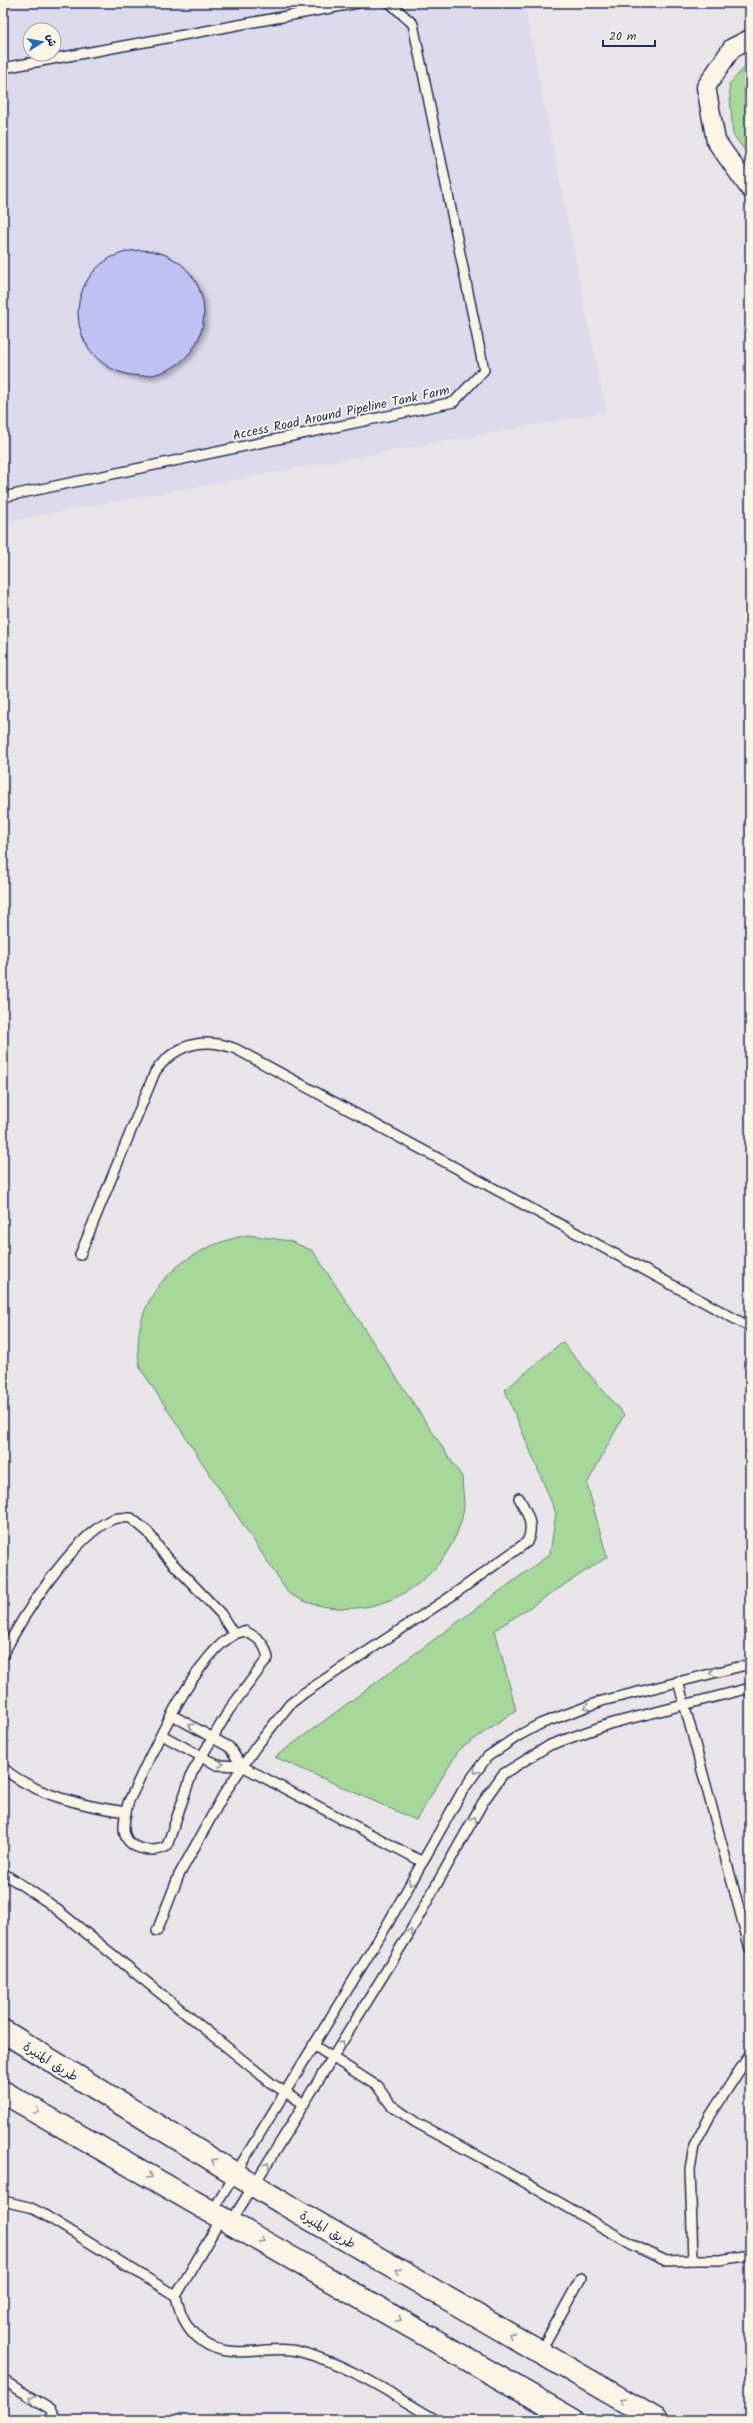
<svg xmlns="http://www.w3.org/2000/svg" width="753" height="2423" font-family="Kalam,'Playpen Sans Arabic',sans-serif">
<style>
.built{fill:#dddaec;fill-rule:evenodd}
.green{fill:#a6d89a;stroke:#60847c}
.building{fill:#c0c1f3;stroke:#1b2f5e;filter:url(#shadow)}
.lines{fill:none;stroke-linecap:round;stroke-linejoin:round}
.service-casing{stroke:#1b2f5e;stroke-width:12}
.minor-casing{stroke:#1b2f5e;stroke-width:21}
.tertiary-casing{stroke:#1b2f5e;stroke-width:25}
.service{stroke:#fcf5e5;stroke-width:9}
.minor{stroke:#fcf5e5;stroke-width:18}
.tertiary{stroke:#fcf5e5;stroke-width:22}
.oneway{stroke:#8c92a2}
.labels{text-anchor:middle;stroke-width:3.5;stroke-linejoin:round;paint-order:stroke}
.street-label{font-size:13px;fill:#1b2f5e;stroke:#fcf5e5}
</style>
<defs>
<filter id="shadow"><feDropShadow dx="3.5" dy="3.5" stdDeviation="2" flood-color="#0004"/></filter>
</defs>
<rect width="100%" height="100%" fill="#eae5e9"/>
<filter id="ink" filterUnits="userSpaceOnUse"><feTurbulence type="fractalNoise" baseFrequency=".025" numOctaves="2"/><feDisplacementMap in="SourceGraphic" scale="8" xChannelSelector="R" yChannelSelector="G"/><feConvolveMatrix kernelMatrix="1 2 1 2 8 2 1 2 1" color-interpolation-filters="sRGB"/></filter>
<g filter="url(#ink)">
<!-- built -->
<path class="built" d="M3,3H524L606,412L3,522ZM30,30H54V54H30Z"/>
<!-- green -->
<g class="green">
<polygon points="750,62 750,157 733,135 729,84"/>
<path d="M248,1235L290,1241L313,1251L462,1477C462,1486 464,1496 464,1505C463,1524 452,1546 441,1561C409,1601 363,1617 313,1604C304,1602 296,1597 288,1593L140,1368C127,1296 182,1247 248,1235Z"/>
<polygon points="562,1342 624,1415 587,1484 607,1557 495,1630 516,1710 459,1750 416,1820 275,1757 550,1554 556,1513 505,1390"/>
</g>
<!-- building -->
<circle class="building" cx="141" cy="313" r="63"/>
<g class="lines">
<!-- service casing -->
<g class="service-casing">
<g id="service">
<polyline points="3,68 358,3"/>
<polyline points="3,497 454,402 484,370 413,24 390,3"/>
<path d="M80,1255L155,1072C175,1044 204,1036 236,1049L750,1327"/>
<path d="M244,1631C258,1637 265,1643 268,1658L229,1710L192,1773L167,1846C155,1853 131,1851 125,1835C122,1825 126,1813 128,1803C147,1764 200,1639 244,1631Z"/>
<path d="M3,1655C21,1618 74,1535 113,1519C118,1517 125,1518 131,1518L148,1532L162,1552L221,1614L233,1633"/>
<polyline points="678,1681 750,1949"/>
<polyline points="172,1715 229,1747 242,1766"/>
<polyline points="162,1735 217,1765 242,1766 423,1862"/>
<path d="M3,1768C36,1796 85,1806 126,1812"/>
<polyline points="3,1873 49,1903 271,2083 304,2104"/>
<path d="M157,1931L179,1875L224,1794L255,1748L290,1704L304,1693L450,1597L527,1542C535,1526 527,1512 519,1498"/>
<polyline points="313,2045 377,2086 391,2105 415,2122 498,2167 633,2245 666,2261 693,2260 690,2169 694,2146 710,2116 750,2054"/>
<polyline points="3,2201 29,2207 43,2214 176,2296"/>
<polyline points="212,2212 387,1925 463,1790 487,1757 518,1736 540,1724 602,1701 750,1664"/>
<path d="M222,2217L176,2296C180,2316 189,2334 208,2345C235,2360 272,2344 301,2352C350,2365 393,2395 436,2420"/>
<polyline points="231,2222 407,1937 483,1802 503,1774 550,1745 609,1724 750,1688"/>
<polyline points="693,2260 720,2260 750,2255"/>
<polyline points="540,2352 581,2278"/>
<polyline points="3,2380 50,2409 57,2420"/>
</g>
</g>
<!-- minor casing -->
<g class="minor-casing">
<polyline id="minor" points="750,39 732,48 706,87 716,141 750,189"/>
</g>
<!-- tertiary casing -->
<g class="tertiary-casing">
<g id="tertiary">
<polyline points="3,2031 281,2202 657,2420"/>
<polyline points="3,2092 573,2420"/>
</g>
</g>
<!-- service -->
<use href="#service" class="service"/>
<!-- minor -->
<use href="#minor" class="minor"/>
<!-- tertiary -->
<use href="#tertiary" class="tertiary"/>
</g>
<!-- one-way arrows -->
<defs><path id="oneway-chevron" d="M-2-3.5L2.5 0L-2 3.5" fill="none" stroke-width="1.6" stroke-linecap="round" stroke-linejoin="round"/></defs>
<g class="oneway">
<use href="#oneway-chevron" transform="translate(712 1673) rotate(167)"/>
<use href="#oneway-chevron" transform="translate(587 1707) rotate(160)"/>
<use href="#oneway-chevron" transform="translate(191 1726) rotate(-151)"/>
<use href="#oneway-chevron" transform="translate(221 1764) rotate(9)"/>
<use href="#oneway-chevron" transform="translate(476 1771) rotate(126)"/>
<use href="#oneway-chevron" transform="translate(474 1819) rotate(-61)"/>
<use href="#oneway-chevron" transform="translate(411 1883) rotate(120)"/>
<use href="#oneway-chevron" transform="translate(410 1932) rotate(-60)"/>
<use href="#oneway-chevron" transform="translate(342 2043) rotate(-58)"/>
<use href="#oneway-chevron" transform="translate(37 2111) rotate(30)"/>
<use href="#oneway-chevron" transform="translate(214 2161) rotate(-148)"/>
<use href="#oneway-chevron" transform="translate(267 2165) rotate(-58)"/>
<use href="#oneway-chevron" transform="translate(150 2176) rotate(30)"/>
<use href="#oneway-chevron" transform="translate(262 2240) rotate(30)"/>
<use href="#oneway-chevron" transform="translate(398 2270) rotate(-150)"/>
<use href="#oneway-chevron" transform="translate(399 2319) rotate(30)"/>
<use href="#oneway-chevron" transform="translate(511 2335) rotate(-150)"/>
<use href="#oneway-chevron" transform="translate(32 2398) rotate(-148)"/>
<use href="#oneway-chevron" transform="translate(623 2400) rotate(-150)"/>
</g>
</g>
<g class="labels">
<!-- street labels -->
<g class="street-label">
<text transform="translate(341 412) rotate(-12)" y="5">Access Road Around Pipeline Tank Farm</text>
<text transform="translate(51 2061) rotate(32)" y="5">طريق المنيرة</text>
<text transform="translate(328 2229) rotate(30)" y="5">طريق المنيرة</text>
</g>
</g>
<!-- margin -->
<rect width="753" height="2423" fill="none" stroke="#fcf5e5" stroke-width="16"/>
<rect x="8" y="8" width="737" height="2407" fill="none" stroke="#1b2f5e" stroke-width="1.5" filter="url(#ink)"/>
<!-- north arrow -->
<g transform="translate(42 42) rotate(79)"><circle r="19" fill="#fcf5e5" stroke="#a2a6af"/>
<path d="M0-3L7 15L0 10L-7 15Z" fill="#1f6fb2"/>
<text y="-6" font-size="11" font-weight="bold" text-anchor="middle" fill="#1b2f5e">ش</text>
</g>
<!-- scale -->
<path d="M603 40v6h52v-6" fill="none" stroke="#1b2f5e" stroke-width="2"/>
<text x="609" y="40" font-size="12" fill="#1b2f5e" stroke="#fcf5e5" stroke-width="3" paint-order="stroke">20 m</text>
</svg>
